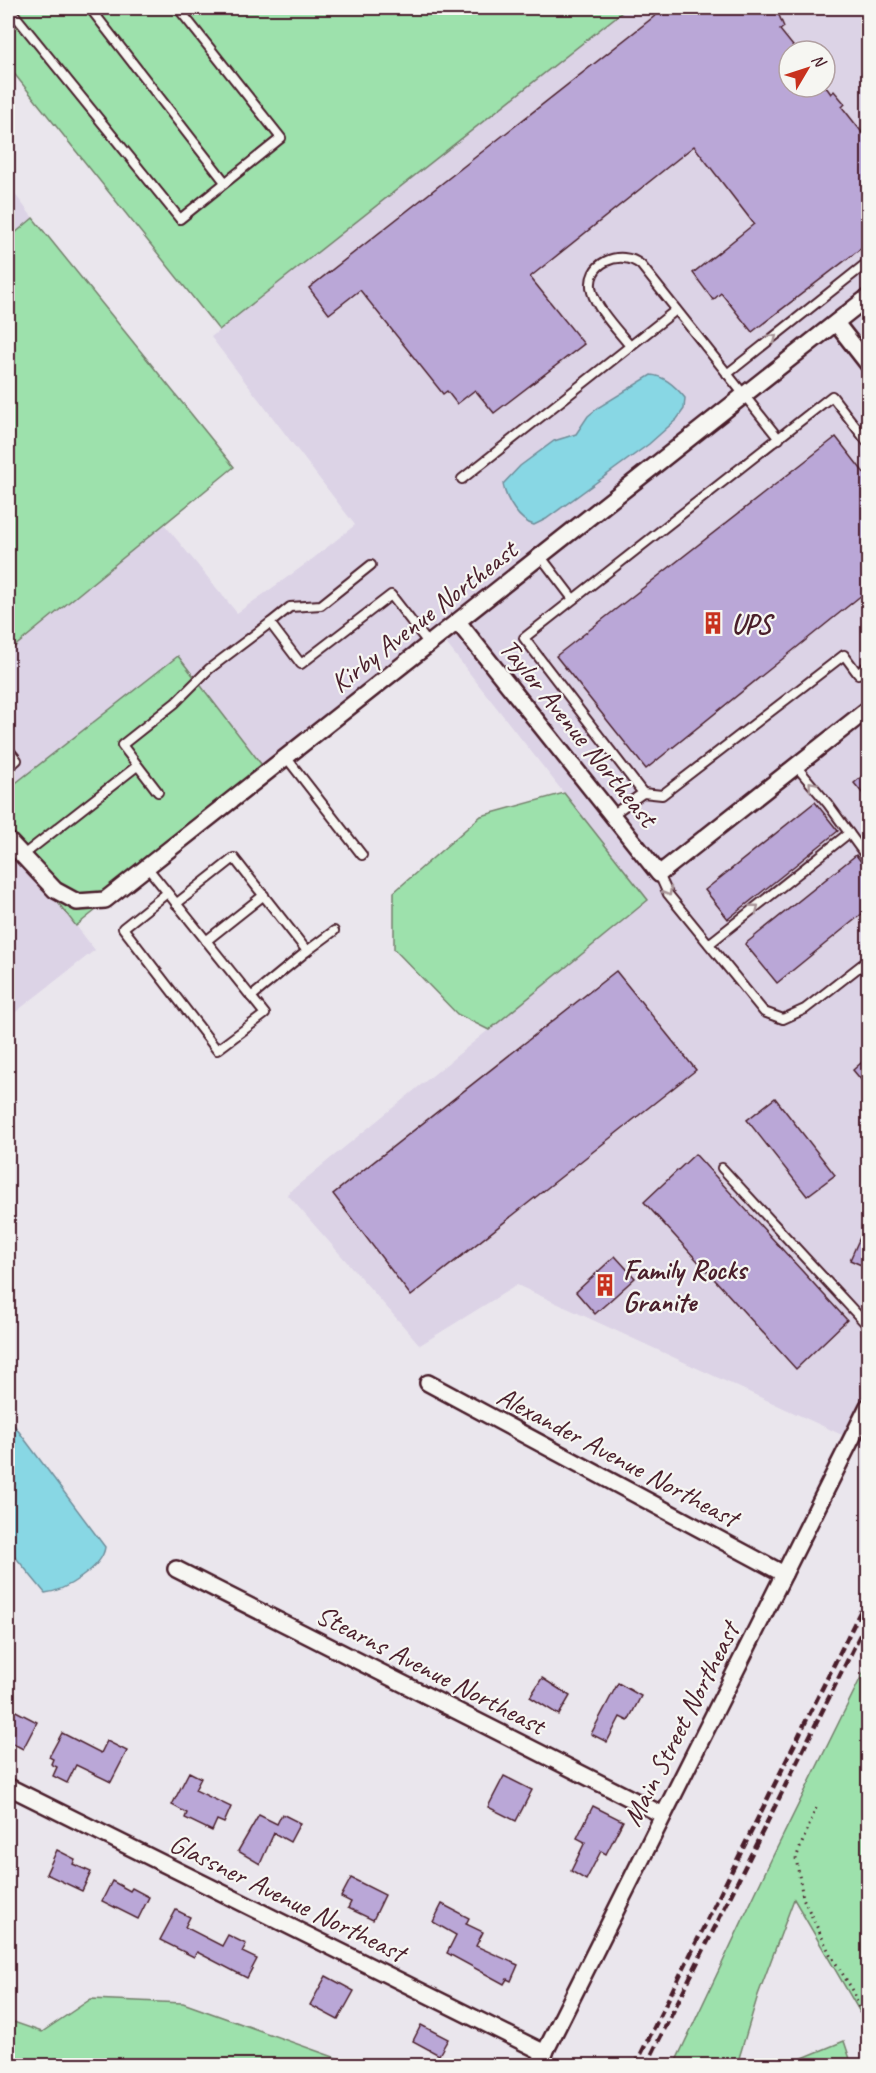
<svg xmlns="http://www.w3.org/2000/svg" width="876" height="2073" font-family="Caveat,sans-serif">
<style>
.built{fill:#dcd3e6;fill-rule:evenodd}
.green{fill:#9de1ac;stroke:#74806c;stroke-width:1.5}
.water{fill:#88d7e4;stroke:#6f8d9a;stroke-width:1.5}
.building{fill:#baa7d7;stroke:#4a1f2b;stroke-width:1.5}
.lines{fill:none;stroke-linecap:round;stroke-linejoin:round}
.service-casing{stroke:#4a1f2b;stroke-width:12}
.minor-casing{stroke:#4a1f2b;stroke-width:20}
.path{stroke:#4a1f2b;stroke-width:3;stroke-dasharray:1.5 4.5;stroke-linecap:butt}
.service{stroke:#f6f6f2;stroke-width:8}
.minor{stroke:#f6f6f2;stroke-width:15}
.rail{stroke:#4a1f2b;stroke-width:4.5;stroke-dasharray:9 4.5;stroke-linecap:butt}
.oneway{stroke:#a99598}
.labels{text-anchor:middle;stroke-width:4.5;stroke-linejoin:round;paint-order:stroke}
.street-label{font-size:28px;fill:#4a1f2b;stroke:#f6f6f2}
.poi-label{font-size:28px;font-weight:bold;fill:#4a1f2b;stroke:#f6f6f2;text-anchor:start}
</style>
<rect width="100%" height="100%" fill="#eae6ed"/>
<filter id="ink" filterUnits="userSpaceOnUse"><feTurbulence type="fractalNoise" baseFrequency=".0167" numOctaves="2"/><feDisplacementMap in="SourceGraphic" scale="12" xChannelSelector="R" yChannelSelector="G"/><feConvolveMatrix kernelMatrix="1 2 1 2 8 2 1 2 1" color-interpolation-filters="sRGB"/></filter>
<g filter="url(#ink)">
<!-- built -->
<g class="built">
<path d="M627,8H868V328L857,337L868,352V1447L517,1285L420,1345L287,1194L648,900L434,628L268,773L178,657L8,789V652L164,524L237,613L310,561L355,525L211,337ZM789,51H825V87H789ZM651,375L649,444L535,525L564,436L576,434L599,407Z"/>
<polygon points="8,185 33,218 8,239"/>
<polygon points="8,838 95,950 8,1018"/>
</g>
<!-- green -->
<g class="green">
<polygon points="8,8 627,8 219,330 8,66"/>
<polygon points="33,218 234,467 8,652 8,239"/>
<polygon points="178,656 268,773 76,926 8,838 8,789"/>
<polygon points="564,793 648,900 489,1030 457,1014 394,949 394,892 481,816"/>
<polygon points="868,1663 868,2026 794,1899 758,1995 739,2058 788,2064 844,2041 852,2065 674,2065 771,1860"/>
<polygon points="91,1999 183,2003 356,2065 8,2065 8,2020 42,2032"/>
</g>
<!-- water -->
<g class="water">
<path d="M651,375C665,376 677,388 685,398L684,409L677,419L649,444L546,519L534,525C519,521 506,500 503,484L520,466L554,441L576,434L588,416L599,407Z"/>
<path d="M8,1417L105,1547C103,1567 65,1591 45,1593L8,1548Z"/>
</g>
<!-- building -->
<g class="building">
<polygon points="665,8 771,8 778,13 784,27 780,30 797,51 789,51 789,87 826,87 831,94 834,91 845,104 842,107 868,140 868,243 752,332 721,293 713,300 693,273 754,224 694,146 530,277 584,344 494,413 475,390 457,404 447,391 443,394 360,290 329,314 309,288"/>
<polygon points="836,437 868,478 868,590 646,769 556,656"/>
<polygon points="868,771 868,800 854,783"/>
<polygon points="815,802 838,831 728,919 705,890"/>
<polygon points="856,855 868,871 868,909 777,983 745,944"/>
<polygon points="616,971 696,1070 411,1296 333,1194"/>
<polygon points="868,1057 868,1088 853,1070"/>
<polygon points="775,1098 835,1175 807,1196 747,1120"/>
<polygon points="695,1154 847,1320 796,1369 644,1202"/>
<polygon points="868,1219 868,1268 850,1260"/>
<polygon points="615,1256 635,1278 595,1314 576,1292"/>
<polygon points="542,1678 570,1696 559,1715 530,1697"/>
<polygon points="618,1683 641,1696 628,1721 620,1717 607,1742 591,1734"/>
<polygon points="8,1707 37,1722 23,1749 8,1741"/>
<polygon points="62,1733 101,1753 107,1741 127,1751 111,1782 76,1765 67,1783 53,1776 57,1767 51,1764 53,1759 49,1757"/>
<polygon points="189,1772 201,1778 195,1790 231,1807 224,1823 217,1820 212,1831 185,1818 187,1813 172,1805"/>
<polygon points="504,1776 532,1790 516,1821 488,1807"/>
<polygon points="593,1806 623,1821 606,1854 601,1851 586,1880 571,1871 585,1842 577,1838"/>
<polygon points="282,1814 300,1823 290,1842 274,1833 260,1864 238,1851 259,1815 277,1824"/>
<polygon points="57,1850 75,1859 73,1864 91,1872 82,1891 46,1874"/>
<polygon points="351,1878 385,1895 373,1920 348,1908 351,1902 341,1897"/>
<polygon points="112,1881 130,1891 132,1888 149,1897 138,1919 102,1901"/>
<polygon points="442,1904 469,1918 466,1924 483,1932 476,1946 518,1965 511,1981 507,1979 504,1984 447,1953 456,1935 433,1922"/>
<polygon points="176,1910 190,1917 185,1927 222,1946 228,1935 246,1944 242,1952 257,1959 247,1978 197,1952 194,1957 160,1940"/>
<polygon points="326,1976 354,1991 338,2020 310,2005"/>
<polygon points="421,2025 448,2039 439,2055 413,2041"/>
</g>
<g class="lines">
<!-- service casing -->
<g class="service-casing">
<g id="service">
<polyline points="9,8 180,219 281,138 178,8"/>
<polyline points="90,8 225,182"/>
<path d="M630,346C619,332 597,309 592,292C584,263 621,248 641,265L779,439"/>
<polyline points="727,374 868,262"/>
<polyline points="462,479 676,310"/>
<polyline points="541,557 573,599"/>
<polyline points="371,565 321,605 290,607 270,623 301,664 391,595 429,644"/>
<polyline points="8,749 17,760 8,768"/>
<polyline points="286,757 362,855"/>
<polyline points="796,766 828,804 868,859"/>
<polyline points="158,792 122,745 175,703 209,669 270,623"/>
<polyline points="643,793 524,638 832,396 868,443"/>
<polyline points="612,815 643,793 662,795 844,655 858,674 868,665"/>
<polyline points="22,856 137,766"/>
<polyline points="147,867 265,1014 217,1050 123,928 167,893"/>
<polyline points="659,874 668,894 764,1012 783,1019 805,1009 868,960"/>
<polyline points="176,904 234,858 307,951 251,997"/>
<polyline points="206,941 264,895"/>
<polyline points="709,944 849,833"/>
<polyline points="307,951 334,931"/>
<polyline points="722,1168 868,1326"/>
</g>
</g>
<!-- minor casing -->
<g class="minor-casing">
<g id="minor">
<polyline points="836,323 868,364"/>
<polyline points="458,622 659,874 868,709"/>
<polyline points="8,840 55,890 77,902 105,900 868,297"/>
<polyline points="428,1383 784,1574"/>
<polyline points="176,1569 663,1815"/>
<polyline points="9,1787 545,2053"/>
<polyline points="538,2066 868,1406"/>
</g>
</g>
<!-- path -->
<polyline class="path" points="816,1808 796,1858 803,1898 830,1954 854,1992 868,2038"/>
<!-- service -->
<use href="#service" class="service"/>
<!-- minor -->
<use href="#minor" class="minor"/>
<!-- rail -->
<g class="rail">
<polyline points="635,2066 868,1596"/>
<polyline points="646,2066 868,1619"/>
</g>
</g>
<!-- one-way arrows -->
<defs><path id="oneway-chevron" d="M-2-3.5L2.5 0L-2 3.5" fill="none" stroke-width="1.6" stroke-linecap="round" stroke-linejoin="round" transform="scale(1.5)"/></defs>
<g class="oneway">
<use href="#oneway-chevron" transform="translate(773 338) rotate(-38)"/>
<use href="#oneway-chevron" transform="translate(812 785) rotate(-130)"/>
<use href="#oneway-chevron" transform="translate(668 892) rotate(60)"/>
<use href="#oneway-chevron" transform="translate(755 908) rotate(-38)"/>
</g>
</g>
<!-- icons -->
<defs>
<g id="building-bare" transform="scale(1.8)"><path d="M-4-6H4V6H1V3H-1V6H-4ZM-2.5-4.3h1.7v1.8h-1.7ZM.8-4.3h1.7v1.8H.8ZM-2.5-1h1.7V.8h-1.7ZM.8-1h1.7V.8H.8Z" fill="#c8321e" stroke="#f6f6f2" stroke-width="2.5" paint-order="stroke"/></g>
</defs>
<g fill-rule="evenodd">
<use href="#building-bare" x="713" y="623"/>
<use href="#building-bare" x="605" y="1285"/>
</g>
<g class="labels">
<!-- street labels -->
<g class="street-label">
<text transform="translate(423 616) rotate(-38)" y="10">Kirby Avenue Northeast</text>
<text transform="translate(579 732) rotate(51)" y="10">Taylor Avenue Northeast</text>
<text transform="translate(618 1456) rotate(28)" y="10">Alexander Avenue Northeast</text>
<text transform="translate(431 1669) rotate(27)" y="10">Stearns Avenue Northeast</text>
<text transform="translate(680 1724) rotate(-63)" y="10">Main Street Northeast</text>
<text transform="translate(288 1897) rotate(26)" y="10">Glassner Avenue Northeast</text>
</g>
<!-- poi labels -->
<g class="poi-label">
<text x="731" y="633">UPS</text>
<text x="623" y="1279">Family Rocks<tspan x="623" dy="32">Granite</tspan></text>
</g>
</g>
<!-- margin -->
<rect width="876" height="2073" fill="none" stroke="#f6f6f2" stroke-width="30"/>
<rect x="15" y="15" width="846" height="2043" fill="none" stroke="#4a1f2b" stroke-width="2" filter="url(#ink)"/>
<!-- north arrow -->
<g transform="translate(807 69) rotate(51)"><circle r="28" fill="#f6f6f2" stroke="#b1a0a2" stroke-width="1.5"/>
<path d="M0-4.5L10 22L0 15L-10 22Z" fill="#c8321e"/>
<text y="-9" font-size="16" font-weight="bold" text-anchor="middle" fill="#4a1f2b">N</text>
</g>
</svg>
